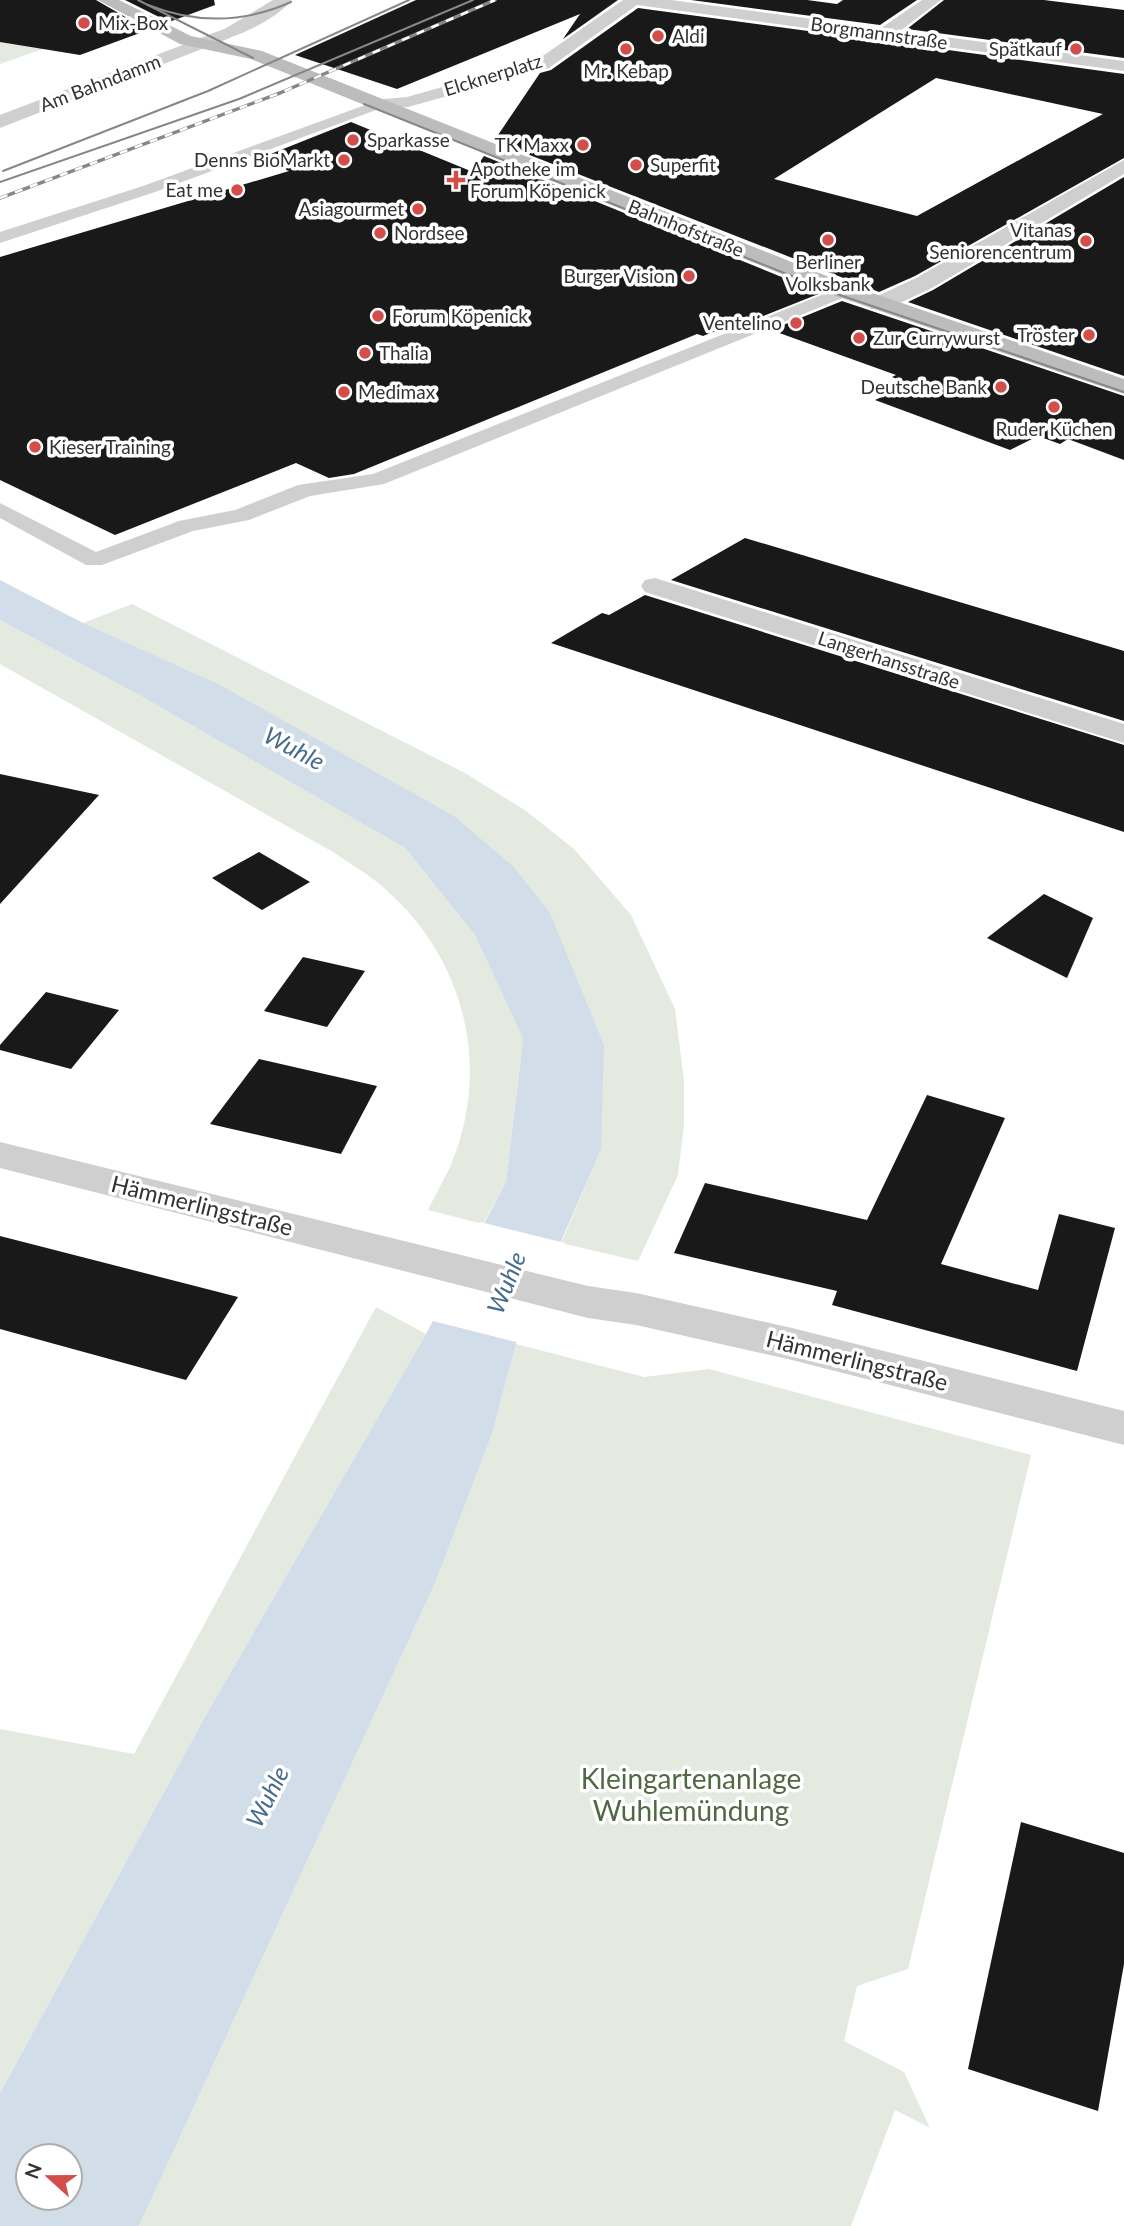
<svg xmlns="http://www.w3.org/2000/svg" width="1124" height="2226" font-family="Lato,sans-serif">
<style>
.green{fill:#e4eadf}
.water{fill:#d1deea;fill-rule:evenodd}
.pier{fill:#fff}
.building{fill:#191919;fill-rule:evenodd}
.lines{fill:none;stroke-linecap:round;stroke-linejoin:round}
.service{fill:#cfcfcf;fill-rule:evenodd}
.minor{fill:#cfcfcf;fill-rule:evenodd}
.tertiary{fill:#cfcfcf;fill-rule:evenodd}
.secondary{fill:#bcbcbc;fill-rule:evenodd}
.tram{stroke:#878787;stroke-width:2}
.rail-casing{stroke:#878787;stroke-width:3.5}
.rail{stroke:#fff;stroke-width:2.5;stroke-dasharray:8;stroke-linecap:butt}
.poi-dot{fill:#d34d49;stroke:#fff;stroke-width:2.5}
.labels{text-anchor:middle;stroke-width:7;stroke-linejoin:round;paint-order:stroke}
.far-poi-label{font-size:19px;fill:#323232;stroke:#fff;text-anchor:start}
.far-street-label{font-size:19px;fill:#323232;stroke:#fff}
.street-label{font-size:23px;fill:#323232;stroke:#fff}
.water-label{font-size:24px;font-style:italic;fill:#476b8c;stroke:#fff}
.near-park-label{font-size:28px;fill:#516943;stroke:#fff}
</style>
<rect width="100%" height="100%" fill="#fff"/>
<!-- green -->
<g class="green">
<polygon points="0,19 43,49 0,64"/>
<polygon points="132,604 465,773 526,811 574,849 631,915 675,1009 684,1081 684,1124 678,1175 638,1261 561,1243 601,1150 570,963 83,623"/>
<path d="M0,620L146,699L405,848L475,935L523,1039L506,1182L483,1224L428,1210C435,1196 443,1181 450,1167C494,1064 463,952 377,882C363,871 347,862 333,852L0,664Z"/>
<polygon points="376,1307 426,1334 206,1715 0,2093 0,1729 134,1754"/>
<polygon points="516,1344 644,1377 709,1369 1031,1455 908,1969 857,1986 844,2041 904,2072 930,2128 895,2110 851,2226 139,2226 436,1581 492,1434"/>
</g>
<!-- water -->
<path class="water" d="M0,580L83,623L220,685L454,816L513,866L550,913L604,1045L601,1150L516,1344L492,1434L436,1581L139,2226H0V2093L206,1715L426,1334L506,1182L523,1039L475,935L405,848L146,699L0,620ZM28,2156H70V2198H28Z"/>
<!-- pier -->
<polygon class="pier" points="480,1222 565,1243 520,1343 429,1320"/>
<!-- building -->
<g class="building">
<polygon points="0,0 96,0 148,30 80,55 0,42"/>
<polygon points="125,0 214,0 215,5 169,22"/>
<polygon points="416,0 618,0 563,39 580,14 397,89 295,55"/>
<polygon points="691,0 807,0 837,4 843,0 917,0 880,25"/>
<polygon points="944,0 1044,0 1124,10 1124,58 907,29"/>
<path d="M638,8L1124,74V158L915,276L879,292L494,141L540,73L551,70ZM936,78L1103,114L917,216L774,179Z"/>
<polygon points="351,122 473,172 484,156 821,293 748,322 744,320 703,336 697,334 354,474 329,478 296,463 115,535 0,480 0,257 289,171 258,159"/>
<polygon points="1124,177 1124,376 908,302 933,290"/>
<polygon points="842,301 1124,396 1124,460 1068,439 1060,444 1038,436 1010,450 875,400 910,384 892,377 896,375 771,330"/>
<polygon points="745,538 1124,651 1124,721 671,580"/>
<polygon points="645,595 1124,745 1124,832 551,643 602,613 609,615"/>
<polygon points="0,774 99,795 0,904"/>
<polygon points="259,852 310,882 262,910 212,878"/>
<polygon points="1044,894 1093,918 1067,978 987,938"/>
<polygon points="303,957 365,971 327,1027 264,1011"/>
<polygon points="46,992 119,1010 71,1069 0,1050 0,1045"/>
<polygon points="259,1059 377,1086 341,1154 210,1124"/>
<polygon points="927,1095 1005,1118 941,1264 1038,1290 1059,1214 1115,1228 1077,1371 832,1305 837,1291 674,1253 705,1183 867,1220"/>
<polygon points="0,1236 238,1297 186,1380 0,1329"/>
<polygon points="1021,1822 1124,1853 1124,1964 1098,2111 968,2069"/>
</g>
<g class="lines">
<!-- service -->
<g class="service">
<polygon points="379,100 386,104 384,107 155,192 0,243 0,232 143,186"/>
<polygon points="844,286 853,291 850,295 384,484 310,496 249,520 193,531 102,565 86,565 0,518 0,503 96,552 179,521 235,510 298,485 373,474"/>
</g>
<!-- minor -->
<g class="minor">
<path d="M273,0H292C278,17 245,34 224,39L216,34Z"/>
<polygon points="623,0 671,0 881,28 922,0 941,0 900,31 1124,61 1124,71 637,5 549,68 408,107 379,109 370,104 373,100 407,97 537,60"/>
<polygon points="1124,160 1124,174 932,288 887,309 871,309 868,304 871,299 916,278"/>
<polygon points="655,578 1124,724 1124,743 645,592 641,586 645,580"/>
<polygon points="0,1142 588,1286 636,1293 792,1328 1124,1411 1124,1445 792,1360 636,1325 588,1318 0,1168"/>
</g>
<!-- tertiary -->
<polygon class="tertiary" points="224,29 230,30 232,34 230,38 0,128 0,115"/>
<!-- secondary -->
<polygon class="secondary" points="98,0 119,0 191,36 262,51 852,286 1124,379 1124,394 836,296 251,59 180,44"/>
<!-- tram -->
<g class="tram">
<polyline points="138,0 253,58"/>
<path d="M148,5C196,24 244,23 291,2"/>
<polyline points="364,104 834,293 1124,392"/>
<polyline points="3,171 208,91 409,0"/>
<polyline points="0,182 239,99 473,0"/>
</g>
<!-- rail casing -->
<g class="rail-casing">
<polyline id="rail" points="0,198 280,93 495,0"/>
</g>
<!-- rail -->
<use href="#rail" class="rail"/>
</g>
<!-- markers -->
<g class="poi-dot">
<circle cx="84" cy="23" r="7"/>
<circle cx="658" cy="36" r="7"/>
<circle cx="626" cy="49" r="7"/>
<circle cx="1076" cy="49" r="7"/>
<circle cx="353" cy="140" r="7"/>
<circle cx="583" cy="145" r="7"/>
<circle cx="344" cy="160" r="7"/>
<circle cx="636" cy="165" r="7"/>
<path d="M452.5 169.5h7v7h7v7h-7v7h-7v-7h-7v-7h7z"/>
<circle cx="237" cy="190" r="7"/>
<circle cx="418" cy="209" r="7"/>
<circle cx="380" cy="233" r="7"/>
<circle cx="828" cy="240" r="7"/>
<circle cx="1086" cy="241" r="7"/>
<circle cx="689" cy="276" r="7"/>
<circle cx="378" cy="316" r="7"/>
<circle cx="796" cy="323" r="7"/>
<circle cx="1089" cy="335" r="7"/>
<circle cx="859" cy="338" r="7"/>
<circle cx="365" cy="353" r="7"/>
<circle cx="1001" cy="387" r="7"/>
<circle cx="344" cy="392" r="7"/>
<circle cx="1054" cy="407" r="7"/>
<circle cx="35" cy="447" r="7"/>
</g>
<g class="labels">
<!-- far-poi labels -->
<g class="far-poi-label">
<text x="98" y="30">Mix-Box</text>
<text x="672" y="43">Aldi</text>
<text x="1062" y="56" text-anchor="end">Spätkauf</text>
<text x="626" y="78" text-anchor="middle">Mr. Kebap</text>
<text x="367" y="147">Sparkasse</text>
<text x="569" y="152" text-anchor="end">TK Maxx</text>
<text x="330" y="167" text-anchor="end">Denns BioMarkt</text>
<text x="650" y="172">Superfit</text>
<text x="470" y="176">Apotheke im<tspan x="470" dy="22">Forum Köpenick</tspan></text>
<text x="223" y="197" text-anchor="end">Eat me</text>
<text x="404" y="216" text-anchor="end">Asiagourmet</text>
<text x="1072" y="237" text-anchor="end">Vitanas<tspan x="1072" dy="22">Seniorencentrum</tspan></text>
<text x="394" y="240">Nordsee</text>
<text x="828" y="269" text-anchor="middle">Berliner<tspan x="828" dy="22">Volksbank</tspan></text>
<text x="675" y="283" text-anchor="end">Burger Vision</text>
<text x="392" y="323">Forum Köpenick</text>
<text x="782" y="330" text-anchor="end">Ventelino</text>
<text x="1075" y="342" text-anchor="end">Tröster</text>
<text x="873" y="345">Zur Currywurst</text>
<text x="379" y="360">Thalia</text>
<text x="987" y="394" text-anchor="end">Deutsche Bank</text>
<text x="358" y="399">Medimax</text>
<text x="1054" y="436" text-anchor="middle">Ruder Küchen</text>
<text x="49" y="454">Kieser Training</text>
</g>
<!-- far-street labels -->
<g class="far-street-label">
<text transform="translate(879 33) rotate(8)" y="7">Borgmannstraße</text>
<text transform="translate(493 75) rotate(-17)" y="7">Elcknerplatz</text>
<text transform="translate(100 83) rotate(-21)" y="7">Am Bahndamm</text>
<text transform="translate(686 228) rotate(22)" y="7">Bahnhofstraße</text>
<text transform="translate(889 660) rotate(18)" y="7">Langerhansstraße</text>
</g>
<!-- street labels -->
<g class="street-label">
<text transform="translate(202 1206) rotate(14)" y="8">Hämmerlingstraße</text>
<text transform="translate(857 1361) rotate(14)" y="8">Hämmerlingstraße</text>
</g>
<!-- water labels -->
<g class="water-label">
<text transform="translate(294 749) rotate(28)" y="8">Wuhle</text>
<text transform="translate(507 1283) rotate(-68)" y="8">Wuhle</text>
<text transform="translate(268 1797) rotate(-63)" y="8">Wuhle</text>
</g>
<!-- near-park labels -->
<g class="near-park-label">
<text x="691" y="1789">Kleingartenanlage<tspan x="691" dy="32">Wuhlemündung</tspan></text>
</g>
</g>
<!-- north arrow -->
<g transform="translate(49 2177) rotate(291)"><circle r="33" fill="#ffffff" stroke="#adadad" stroke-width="2"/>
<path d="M0-5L12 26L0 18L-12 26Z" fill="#d34d49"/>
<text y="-10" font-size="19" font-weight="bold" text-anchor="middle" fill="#323232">N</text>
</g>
</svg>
